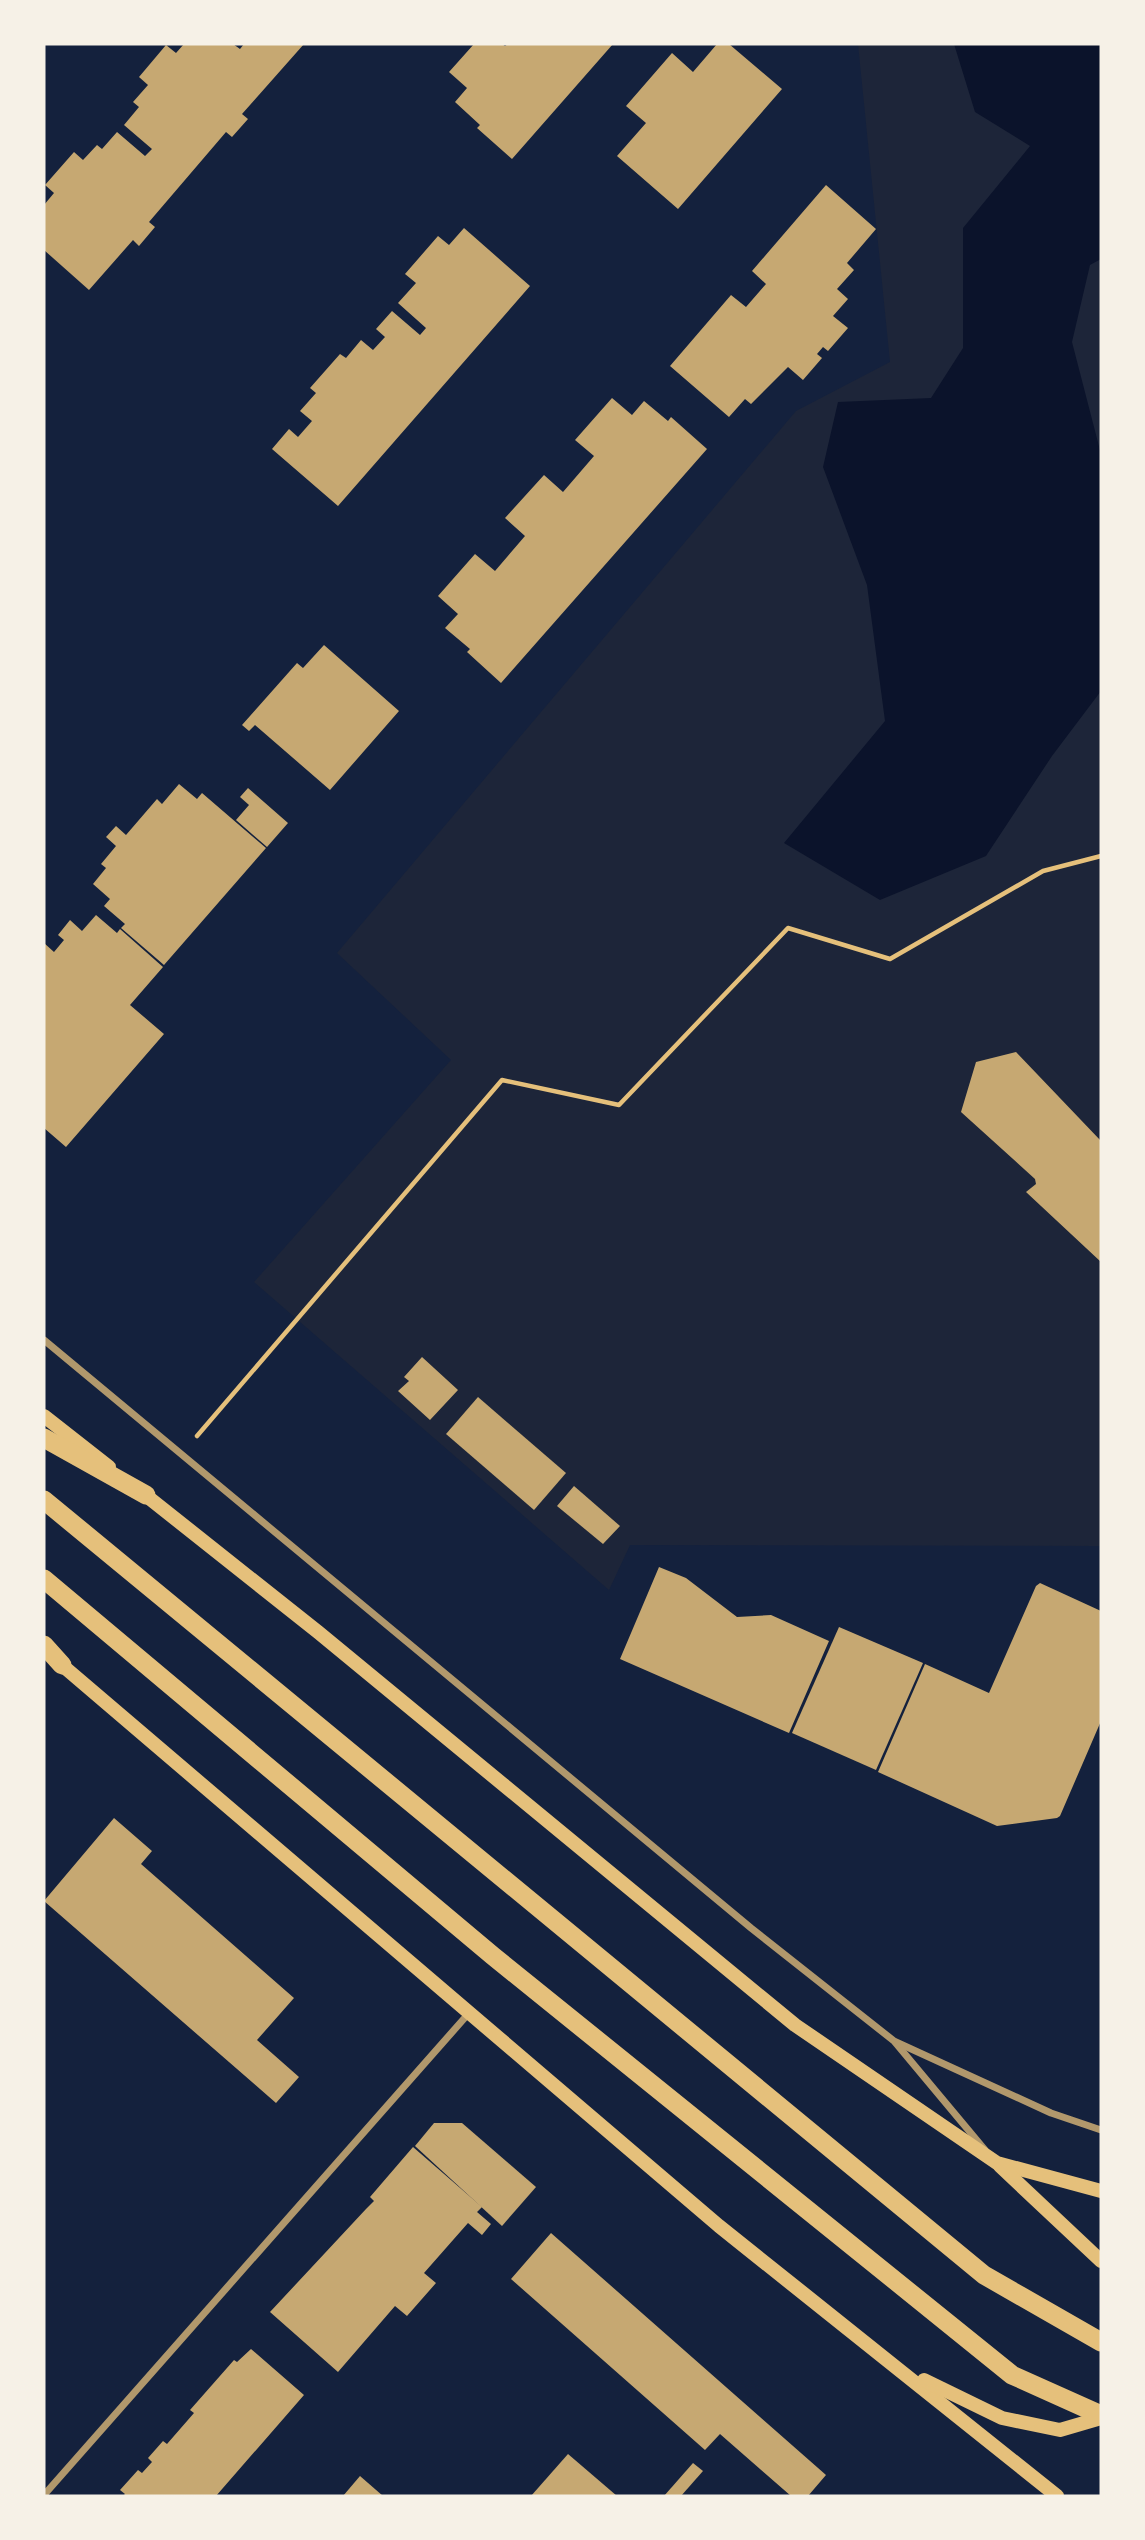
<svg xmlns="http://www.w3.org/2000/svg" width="1145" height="2540" font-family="'DejaVu Sans',sans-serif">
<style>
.green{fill:#1d2539}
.water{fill:#0b132b}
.building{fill:#c6a872}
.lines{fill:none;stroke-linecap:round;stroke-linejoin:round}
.path{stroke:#e5c07b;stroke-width:4.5}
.minor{stroke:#b1986c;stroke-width:7}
.secondary{stroke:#e5c07b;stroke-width:14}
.trunk{stroke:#e5c07b;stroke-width:19}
</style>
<rect width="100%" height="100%" fill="#14213d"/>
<!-- green -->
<polygon class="green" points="858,44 1101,44 1101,1546 630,1545 609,1590 254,1282 451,1060 337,953 796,411 890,362"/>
<!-- water -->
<polygon class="water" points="954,44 1101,44 1101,259 1090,265 1072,342 1101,454 1101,691 1052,756 986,856 880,900 784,843 885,721 867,585 823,467 838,402 931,398 963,348 963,228 1030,146 975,112"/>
<!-- building -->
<g class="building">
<polygon points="184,44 233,44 240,49 244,44 304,44 242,114 248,119 232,137 226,132 149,222 155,227 139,246 133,240 89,290 44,250 44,205 54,193 45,185 74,152 83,160 97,145 102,149 117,132 145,156 152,149 124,125 139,107 133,102 148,85 139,77 166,45 176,53"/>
<polygon points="474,44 502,44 505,46 508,44 613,44 512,159 477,128 480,125 455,102 467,88 449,72"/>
<polygon points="717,44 729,44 782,89 678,209 617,156 646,123 626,106 672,53 693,72"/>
<polygon points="826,185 876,229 847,263 854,270 837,289 848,299 833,316 848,328 828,351 823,347 817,354 822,358 803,380 788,367 751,404 745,399 729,417 670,366 731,295 746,307 766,284 752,271"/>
<polygon points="464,228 530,286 338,506 272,449 289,429 298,437 312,421 300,411 316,393 310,388 340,354 346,358 361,340 373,350 385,337 376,329 392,311 420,335 426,328 398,303 416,283 405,274 438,236 449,245"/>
<polygon points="612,398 632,415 644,401 668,421 671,417 707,449 501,683 467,652 470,649 445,628 458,614 438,596 475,554 495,571 525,536 505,518 544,475 563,492 594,456 575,440"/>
<polygon points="324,645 399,711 330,790 255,725 249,731 242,725 297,663 303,668"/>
<polygon points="179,784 197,799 202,793 266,848 164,965 121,928 125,924 104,906 110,899 93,884 106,868 101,864 116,846 106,837 116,826 126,835 157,799 162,804"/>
<polygon points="248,788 288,823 267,847 236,820 249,805 240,797"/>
<polygon points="96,915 117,933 120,929 163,967 130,1005 164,1034 66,1147 44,1128 44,943 54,952 64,940 58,935 70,920 82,931"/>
<polygon points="1016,1052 1101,1141 1101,1262 1026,1192 1036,1184 1035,1179 961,1112 976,1062"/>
<polygon points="422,1357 458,1390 430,1420 398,1391 409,1381 404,1377"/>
<polygon points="478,1397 566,1473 534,1510 446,1434"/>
<polygon points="574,1486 620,1526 603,1544 557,1506"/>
<polygon points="659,1567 686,1578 737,1617 771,1615 829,1641 789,1733 620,1659"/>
<polygon points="1040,1583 1101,1611 1101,1721 1060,1816 1057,1818 997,1826 878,1772 925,1664 989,1693 1036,1586"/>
<polygon points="839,1627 923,1663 876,1770 792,1733"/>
<polygon points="114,1818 152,1851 141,1864 294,1998 257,2040 299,2077 276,2103 44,1901"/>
<polygon points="434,2123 462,2123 536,2187 502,2226 415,2146"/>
<polygon points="413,2147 482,2207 477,2212 491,2224 482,2235 468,2223 424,2273 436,2283 407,2316 395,2306 338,2372 270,2312 366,2209 374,2201 370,2197"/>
<polygon points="551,2233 826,2475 808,2496 791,2496 720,2434 705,2450 511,2279"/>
<polygon points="251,2349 304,2395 216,2496 123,2496 125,2494 120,2490 138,2470 142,2473 152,2462 148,2458 163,2441 167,2444 194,2413 190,2410 234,2360 237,2362"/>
<polygon points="568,2454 617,2496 531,2496"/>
<polygon points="693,2463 703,2471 681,2496 664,2496"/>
<polygon points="360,2476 383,2496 343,2496"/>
</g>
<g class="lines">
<!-- path -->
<polyline class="path" points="197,1436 502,1080 619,1105 788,928 890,959 1043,871 1101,856"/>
<!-- minor -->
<g class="minor">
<polyline points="44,1340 751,1928 894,2041 985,2150"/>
<polyline points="896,2042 1051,2113 1101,2130"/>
<polyline points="44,2495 469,2013"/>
</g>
<!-- secondary -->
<g class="secondary">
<polyline points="44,1416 109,1467"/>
<polyline points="139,1490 318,1632 795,2025 997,2163 1101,2191"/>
<polyline points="56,1660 719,2226 1057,2496"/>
<polyline points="1000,2166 1101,2261"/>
<polyline points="924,2380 1002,2418 1060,2430 1101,2418"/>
</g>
<!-- trunk -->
<g class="trunk">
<polyline points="44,1438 146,1495"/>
<polyline points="44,1500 984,2275 1101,2342"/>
<polyline points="44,1579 493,1956 1012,2375 1101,2415"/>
<polyline points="44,1645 62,1665"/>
</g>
</g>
<!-- border -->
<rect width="1145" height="2540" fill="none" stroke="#f6f1e7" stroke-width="91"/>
</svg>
